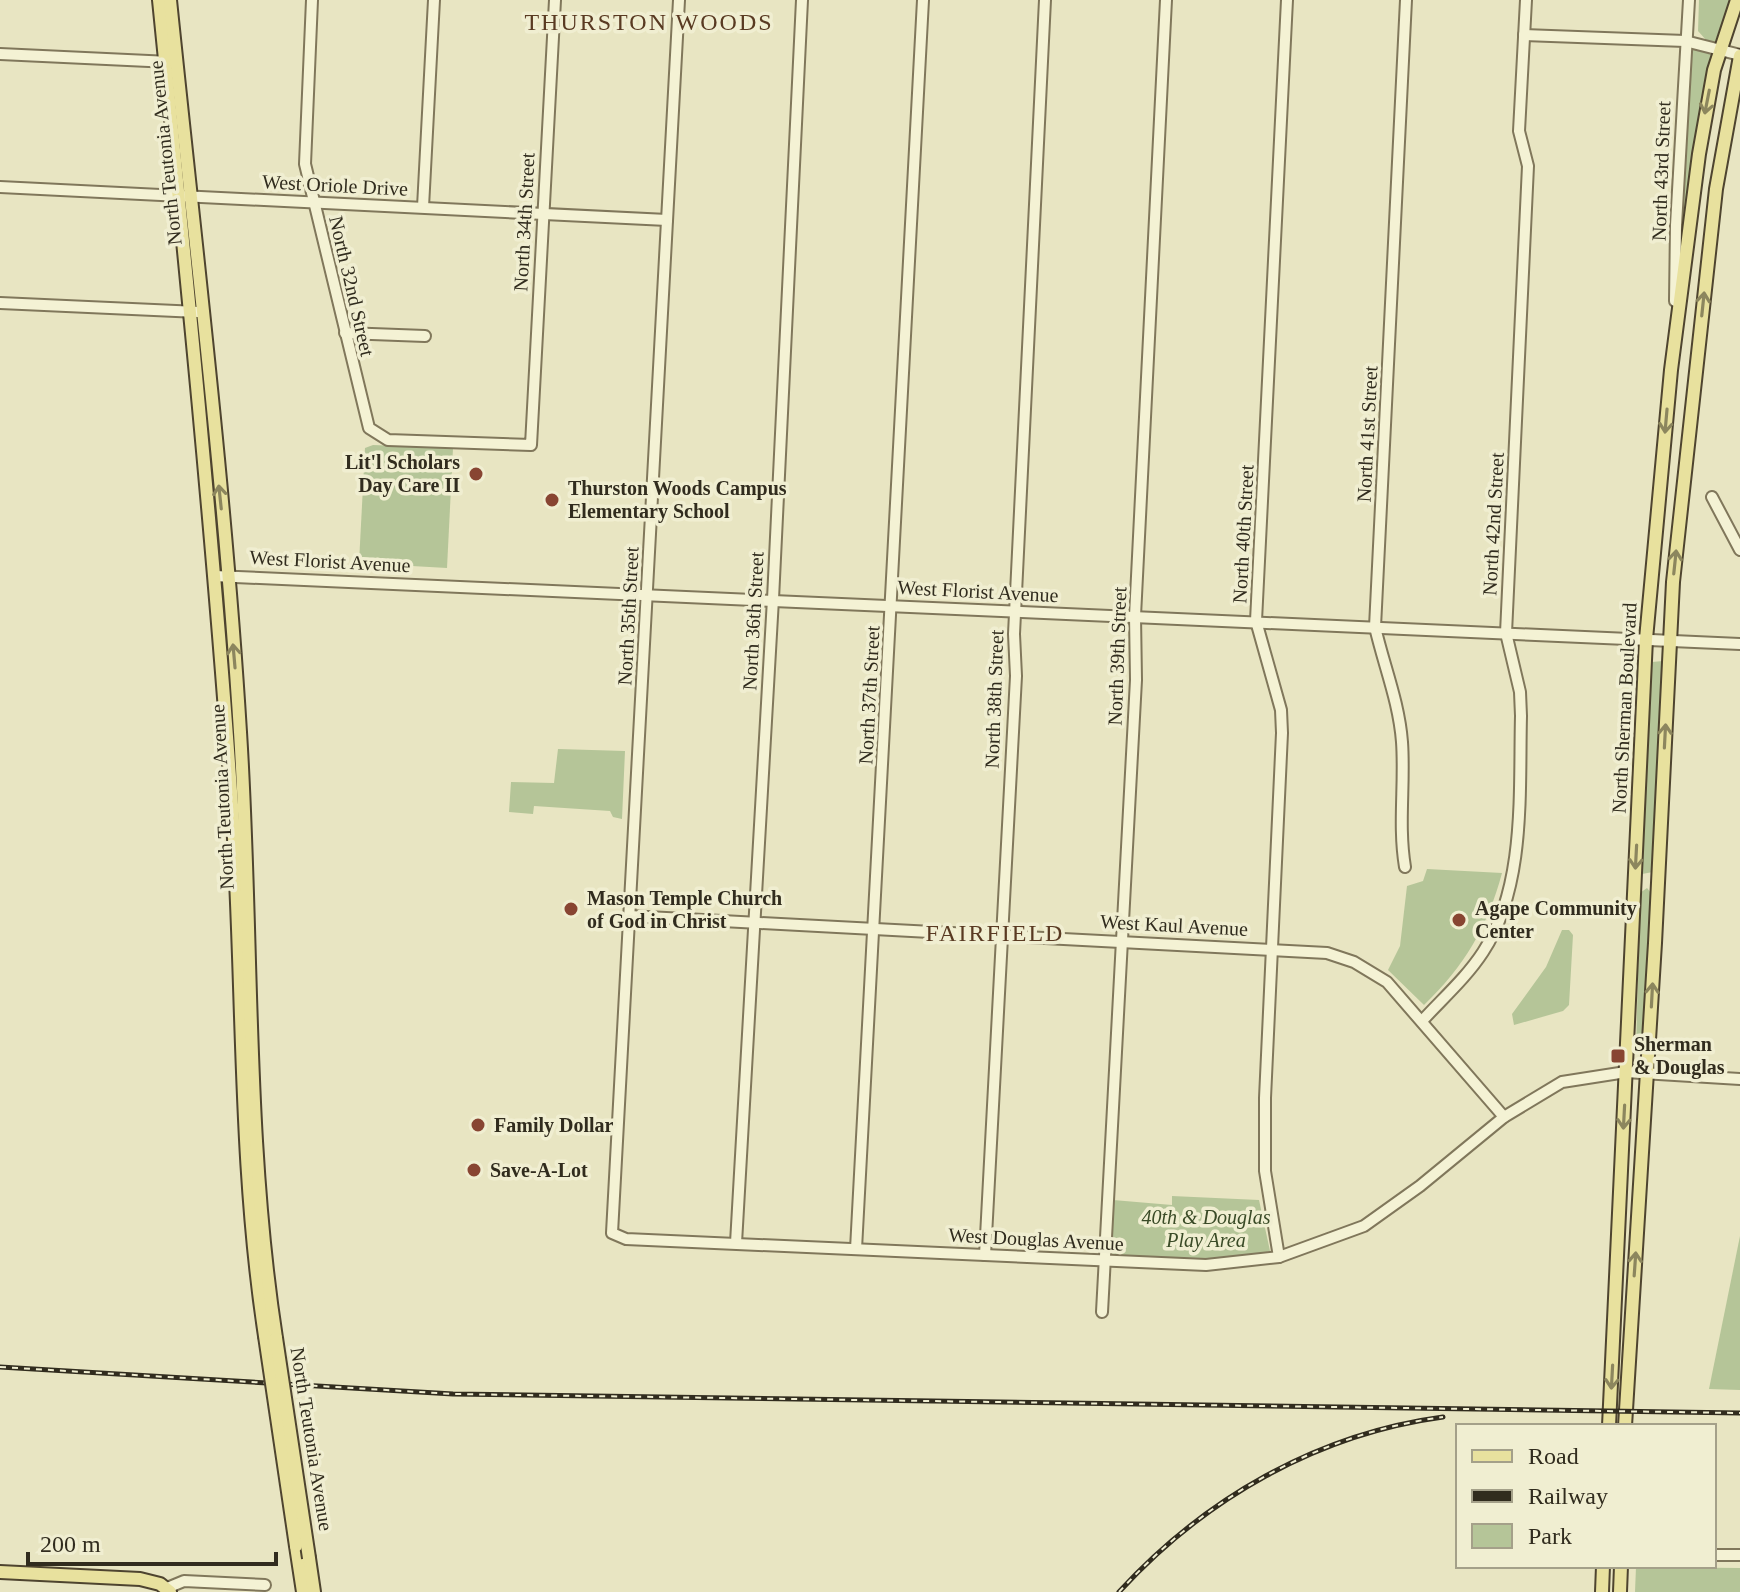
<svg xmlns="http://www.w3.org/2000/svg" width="1740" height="1592" font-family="'Times New Roman',serif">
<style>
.green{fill:#b5c598}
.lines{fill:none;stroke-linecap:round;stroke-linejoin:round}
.minor-casing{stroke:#80775b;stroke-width:14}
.major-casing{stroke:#4e442f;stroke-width:16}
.minor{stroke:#f4f2d4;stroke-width:10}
.major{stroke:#e8e19e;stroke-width:12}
.rail-casing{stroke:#312c1e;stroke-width:5}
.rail{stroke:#f0eed1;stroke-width:2;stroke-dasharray:6;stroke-linecap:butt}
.major-bridge-casing{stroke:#4e442f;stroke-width:16;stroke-linecap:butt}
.major-bridge{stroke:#e8e19e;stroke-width:12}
.oneway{stroke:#8c865e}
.poi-dot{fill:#884532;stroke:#f0eed1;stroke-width:3}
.labels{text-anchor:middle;stroke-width:7;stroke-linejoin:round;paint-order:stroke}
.street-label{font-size:20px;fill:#312c1e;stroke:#f0eed1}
.poi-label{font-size:20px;font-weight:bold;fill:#312c1e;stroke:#f0eed1;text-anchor:start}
.park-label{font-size:20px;font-style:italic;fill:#3a4b27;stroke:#f0eed1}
.quarter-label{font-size:24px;letter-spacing:2px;fill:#593a22;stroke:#f0eed1}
</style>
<rect width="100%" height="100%" fill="#e8e5c2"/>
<!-- green -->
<g class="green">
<polygon points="1699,0 1730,0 1715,42 1707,41 1698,31"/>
<polygon points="1695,47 1713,55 1696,132 1681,236 1690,52"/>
<polygon points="373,445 453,448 447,568 359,563 365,448"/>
<polygon points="1663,661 1653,872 1642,874 1652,662"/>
<polygon points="558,749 625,751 622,819 613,817 610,811 534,806 533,814 509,812 511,782 554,783"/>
<path d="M1427,869L1502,873C1488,926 1464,967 1424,1005L1388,970L1400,946L1407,886L1423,881Z"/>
<polygon points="1647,888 1651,893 1643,1053 1636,1051 1640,893"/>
<polygon points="1562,930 1569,930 1573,935 1569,1005 1563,1011 1514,1025 1512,1014 1546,967"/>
<path d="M1172,1196L1259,1200L1270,1251C1220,1267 1162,1257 1111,1254L1113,1200L1172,1205Z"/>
<polygon points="1740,1236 1740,1390 1709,1389"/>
<polygon points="1636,1567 1740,1568 1740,1592 1635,1592"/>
</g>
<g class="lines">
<!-- minor casing -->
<g class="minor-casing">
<g id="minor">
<polyline points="312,0 305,164 369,428 388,440 531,445 555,0"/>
<polyline points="679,0 612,1233 626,1239 1206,1265 1279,1257 1364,1226 1420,1186 1504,1117 1562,1082 1626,1072 1740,1079"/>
<polyline points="1524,35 1685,41 1740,55"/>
<polyline points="0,54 170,62"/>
<polyline points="0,187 667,220"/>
<polyline points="423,207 434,0"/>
<polyline points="1675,301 1676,225 1689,0"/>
<polyline points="0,303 198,312"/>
<polyline points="345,333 425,336"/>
<polyline points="1712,497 1740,550"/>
<polyline points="214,576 1740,644"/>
<path d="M1405,867C1398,825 1405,784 1402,742C1399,702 1384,666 1375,627L1406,0"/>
<polyline points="629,916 1327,953 1354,962 1387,982 1504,1117"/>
<path d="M1422,1021C1443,998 1466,978 1483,952C1526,886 1519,792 1521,716L1520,692L1506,633L1528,166L1519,131L1526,0"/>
<polyline points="736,1243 773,599 802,0"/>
<polyline points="856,1249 923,0"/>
<polyline points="985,1255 1016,676 1014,634 1045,0"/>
<polyline points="1279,1257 1265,1171 1265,1098 1282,733 1281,710 1256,621 1287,0"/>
<polyline points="1102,1312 1136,680 1135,616 1166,0"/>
<polyline points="1714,1555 1740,1555"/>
<polyline points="167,1588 184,1581 265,1585"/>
</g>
</g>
<!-- major casing -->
<g class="major-casing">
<g id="major">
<path d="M159,0C186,268 213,536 232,805C244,982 238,1160 265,1336"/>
<path d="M170,0C195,244 225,488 240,732C253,935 245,1138 276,1338"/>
<polyline points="1609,1426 1646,639 1671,370 1699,154 1714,70 1737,0"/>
<polyline points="1625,1426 1655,943 1673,582 1716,189 1740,56"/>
<polyline points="296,1546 303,1592"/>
<polyline points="309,1558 314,1592"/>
<polyline points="0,1572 140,1579 160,1584 170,1592"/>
<polyline points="1602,1592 1603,1566"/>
<polyline points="1620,1592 1621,1566"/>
</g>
</g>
<!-- minor -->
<use href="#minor" class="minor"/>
<!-- major -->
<use href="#major" class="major"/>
<!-- rail casing -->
<g class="rail-casing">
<g id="rail">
<polyline points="0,1367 453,1394 1740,1413"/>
<path d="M1119,1592C1204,1499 1317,1434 1443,1417"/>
</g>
</g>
<!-- rail -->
<use href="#rail" class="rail"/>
<!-- major-bridge casing -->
<g class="major-bridge-casing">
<g id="major-bridge">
<polyline points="265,1336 296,1546"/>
<polyline points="276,1338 309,1558"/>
</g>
</g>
<!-- major-bridge -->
<use href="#major-bridge" class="major-bridge"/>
</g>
<!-- one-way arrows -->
<defs><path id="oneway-shaft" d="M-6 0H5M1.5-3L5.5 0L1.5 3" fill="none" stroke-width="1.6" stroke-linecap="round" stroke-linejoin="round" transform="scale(2)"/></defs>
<g class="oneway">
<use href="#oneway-shaft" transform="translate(1707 102) rotate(101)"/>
<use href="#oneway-shaft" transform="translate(1703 304) rotate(-84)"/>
<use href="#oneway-shaft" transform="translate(1666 421) rotate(95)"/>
<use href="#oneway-shaft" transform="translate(220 497) rotate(-96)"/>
<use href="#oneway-shaft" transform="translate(1675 562) rotate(-84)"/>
<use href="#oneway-shaft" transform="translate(234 656) rotate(-95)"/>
<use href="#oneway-shaft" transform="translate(1665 736) rotate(-87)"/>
<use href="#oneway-shaft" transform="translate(1636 857) rotate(93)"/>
<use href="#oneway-shaft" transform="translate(1652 995) rotate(-87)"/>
<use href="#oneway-shaft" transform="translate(1624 1117) rotate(93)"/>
<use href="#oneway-shaft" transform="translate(1635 1264) rotate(-86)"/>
<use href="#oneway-shaft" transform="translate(1612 1377) rotate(93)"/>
</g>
<!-- markers -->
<g class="poi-dot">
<circle cx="476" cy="474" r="8"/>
<circle cx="552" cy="500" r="8"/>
<circle cx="571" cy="909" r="8"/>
<circle cx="1459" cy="920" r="8"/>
<rect x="1610" y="1048" width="16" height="16" rx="4"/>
<circle cx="478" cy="1125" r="8"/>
<circle cx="474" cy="1170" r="8"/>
</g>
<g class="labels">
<!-- street labels -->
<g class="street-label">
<text transform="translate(165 153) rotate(-96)" y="7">North Teutonia Avenue</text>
<text transform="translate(1661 171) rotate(-88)" y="7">North 43rd Street</text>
<text transform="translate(335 185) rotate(3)" y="7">West Oriole Drive</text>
<text transform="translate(524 222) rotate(-87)" y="7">North 34th Street</text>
<text transform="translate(352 286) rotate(77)" y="7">North 32nd Street</text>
<text transform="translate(1367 434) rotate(-87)" y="7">North 41st Street</text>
<text transform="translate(1493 524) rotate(-87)" y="7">North 42nd Street</text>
<text transform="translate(1243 534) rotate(-87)" y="7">North 40th Street</text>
<text transform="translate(330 561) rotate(3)" y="7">West Florist Avenue</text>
<text transform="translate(978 591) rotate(3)" y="7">West Florist Avenue</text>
<text transform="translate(628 616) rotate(-87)" y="7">North 35th Street</text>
<text transform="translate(753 621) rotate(-87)" y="7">North 36th Street</text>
<text transform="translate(1117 656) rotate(-88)" y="7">North 39th Street</text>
<text transform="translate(869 695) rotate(-87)" y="7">North 37th Street</text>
<text transform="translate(994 699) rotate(-88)" y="7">North 38th Street</text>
<text transform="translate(1624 708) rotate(-87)" y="7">North Sherman Boulevard</text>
<text transform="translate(222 797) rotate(-93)" y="7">North Teutonia Avenue</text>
<text transform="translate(1174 925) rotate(3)" y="7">West Kaul Avenue</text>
<text transform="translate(1036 1239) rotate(3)" y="7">West Douglas Avenue</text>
<text transform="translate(312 1439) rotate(81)" y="7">North Teutonia Avenue</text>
</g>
<!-- poi labels -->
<g class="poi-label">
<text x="460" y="469" text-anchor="end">Lit'l Scholars<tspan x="460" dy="23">Day Care II</tspan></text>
<text x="568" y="495">Thurston Woods Campus<tspan x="568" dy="23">Elementary School</tspan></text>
<text x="587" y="905">Mason Temple Church<tspan x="587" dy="23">of God in Christ</tspan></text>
<text x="1475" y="915">Agape Community<tspan x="1475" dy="23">Center</tspan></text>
<text x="1634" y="1051">Sherman<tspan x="1634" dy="23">&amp; Douglas</tspan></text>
<text x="494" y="1132">Family Dollar</text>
<text x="490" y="1177">Save-A-Lot</text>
</g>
<!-- park labels -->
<g class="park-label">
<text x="1206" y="1224">40th &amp; Douglas<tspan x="1206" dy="23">Play Area</tspan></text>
</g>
<!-- quarter labels -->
<g class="quarter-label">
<text x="649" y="30">THURSTON WOODS</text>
<text x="995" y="941">FAIRFIELD</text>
</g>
</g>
<!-- legend -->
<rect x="1456" y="1424" width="260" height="144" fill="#f0eed1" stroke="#a4a089" stroke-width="2"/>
<rect x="1472" y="1450" width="40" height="12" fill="#e8e19e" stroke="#a4a089" stroke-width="2"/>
<text x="1528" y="1464" font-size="24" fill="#312c1e">Road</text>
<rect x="1472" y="1490" width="40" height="12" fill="#312c1e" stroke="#a4a089" stroke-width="2"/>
<text x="1528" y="1504" font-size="24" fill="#312c1e">Railway</text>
<rect x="1472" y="1524" width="40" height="24" fill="#b5c598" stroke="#a4a089" stroke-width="2"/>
<text x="1528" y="1544" font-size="24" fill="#312c1e">Park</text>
<!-- scale -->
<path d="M28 1552v12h248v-12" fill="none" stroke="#312c1e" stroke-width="4"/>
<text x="40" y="1552" font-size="24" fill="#312c1e" stroke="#f0eed1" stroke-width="6" paint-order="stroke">200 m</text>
</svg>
